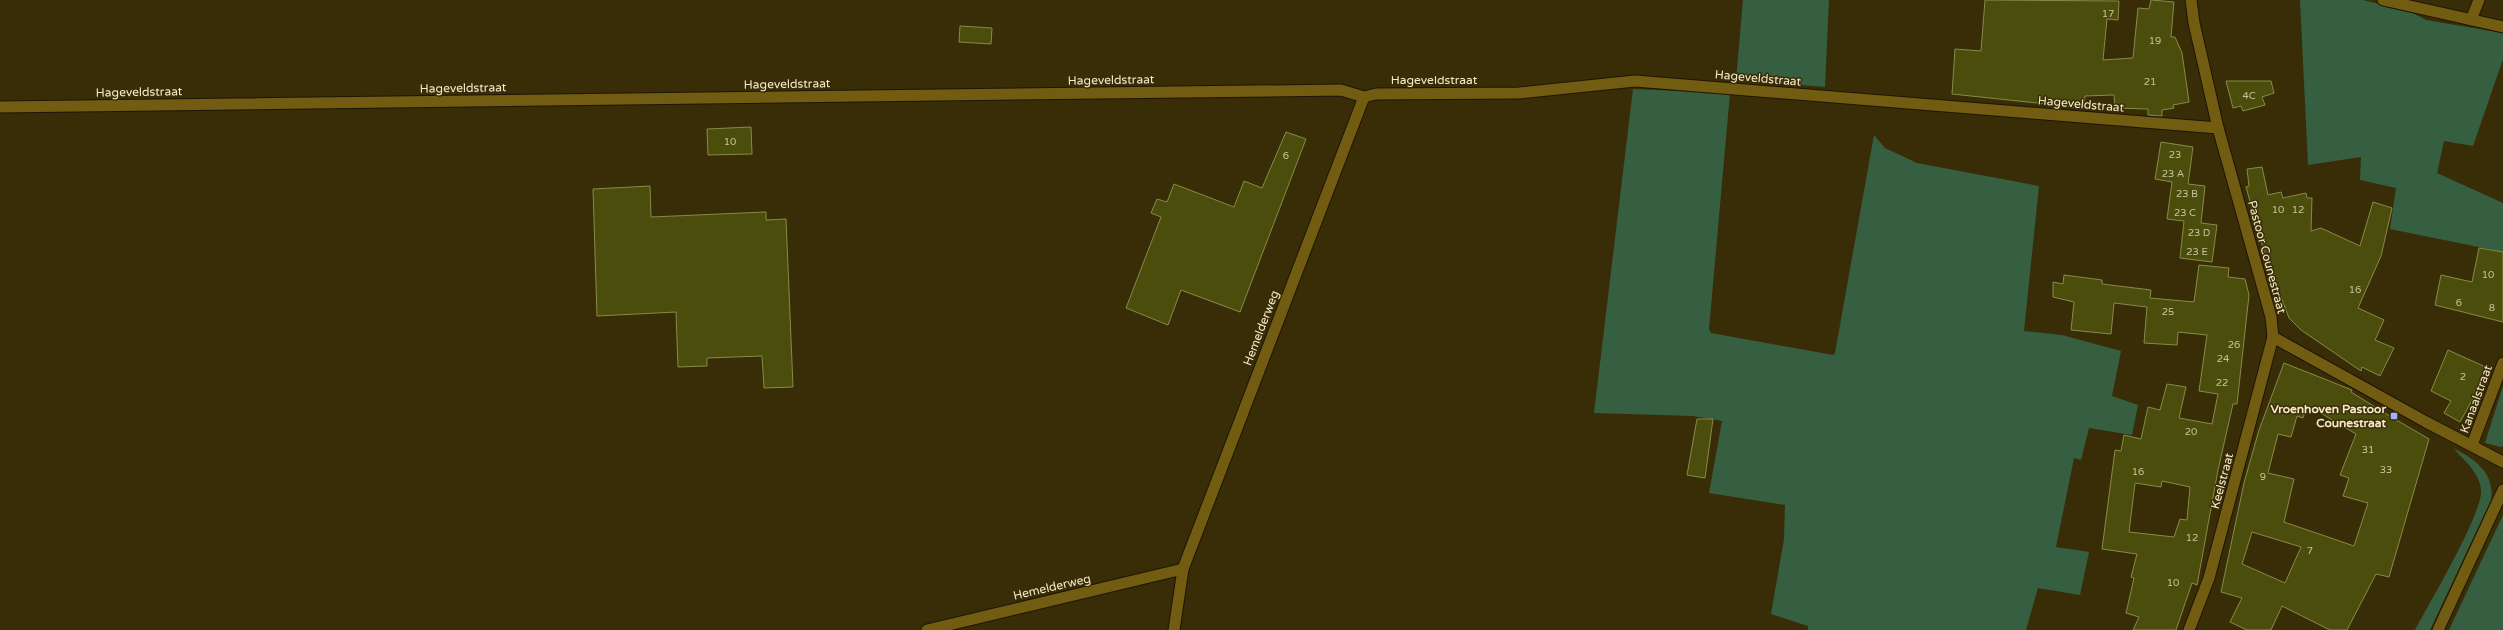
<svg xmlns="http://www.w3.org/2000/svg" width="2503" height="630" font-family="'Varela Round',sans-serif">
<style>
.green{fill:#365f41}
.building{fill:#4b4d0d;stroke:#878b47;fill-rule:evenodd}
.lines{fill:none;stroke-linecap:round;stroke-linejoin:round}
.minor-casing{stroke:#1d1603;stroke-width:13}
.minor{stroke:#715c12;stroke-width:11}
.poi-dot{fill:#9eb3fd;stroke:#392d08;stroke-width:1.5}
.labels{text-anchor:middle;stroke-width:3;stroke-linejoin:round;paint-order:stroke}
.number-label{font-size:10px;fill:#cac299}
.street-label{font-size:12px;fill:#f5e9c8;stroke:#392d08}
.poi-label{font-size:12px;font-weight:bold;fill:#f5e9c8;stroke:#392d08;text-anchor:end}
</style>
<rect width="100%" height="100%" fill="#392d08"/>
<!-- green -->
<g class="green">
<polygon points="1743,0 1829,0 1825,87 1736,80"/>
<polygon points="2300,0 2363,0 2411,12 2426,20 2503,33 2503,59 2473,146 2444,141 2437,173 2503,203 2503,252 2390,229 2396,188 2360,180 2361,157 2308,165"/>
<polygon points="1633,89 1730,93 1709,329 1711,333 1833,355 1835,353 1874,135 1885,148 1917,163 2039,186 2024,331 2062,335 2121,351 2112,396 2138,405 2132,435 2089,428 2081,460 2074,458 2056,547 2089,552 2080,595 2038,588 2026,630 1808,630 1808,626 1771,614 1784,539 1785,505 1709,493 1722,421 1693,416 1594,413"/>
<polygon points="2503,386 2503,446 2501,447 2485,443"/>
<path d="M2453,448C2475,459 2495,473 2491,500L2430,630H2415C2428,606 2484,511 2481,490C2480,473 2464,460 2453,448Z"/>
<polygon points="2503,515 2503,630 2449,630"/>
</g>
<!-- building -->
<g class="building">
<polygon points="1985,0 2119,1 2118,20 2107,19 2103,60 2133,58 2138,8 2149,9 2151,0 2174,2 2171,37 2175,37 2182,53 2189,102 2173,105 2174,108 2162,110 2162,116 2148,115 2148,109 2115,108 2114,95 2085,96 2084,108 1952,94 1955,49 1981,51"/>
<polygon points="960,26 992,28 991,44 959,42"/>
<polygon points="2226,81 2271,81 2274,93 2262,97 2265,105 2243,111 2241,106 2233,108"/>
<polygon points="751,127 752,154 708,155 707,129"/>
<polygon points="1286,132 1306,139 1240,312 1181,290 1168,325 1126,308 1161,217 1151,213 1157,199 1167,202 1174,184 1234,207 1244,181 1262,188"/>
<polygon points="2161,142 2193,147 2188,184 2205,186 2201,223 2217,225 2212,262 2180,258 2184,221 2167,219 2172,182 2155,179"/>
<polygon points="2262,167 2268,195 2281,192 2283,198 2306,193 2307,198 2312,198 2311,231 2321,228 2360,246 2373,202 2392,208 2381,256 2358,308 2384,320 2375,340 2394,348 2380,376 2362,367 2361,371 2301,330 2289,318 2265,255 2246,187 2249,186 2247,169"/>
<polygon points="650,186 651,217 766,212 766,220 786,219 793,387 764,388 762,356 707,358 707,366 678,367 676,312 597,316 593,189"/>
<polygon points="2479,248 2503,252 2503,322 2435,305 2441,275 2472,282"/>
<path d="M2199,265L2229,268L2228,277L2245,279L2249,295L2237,404H2233L2218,470L2197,585L2192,583L2176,630H2133L2139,617L2126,613L2134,578L2131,577L2137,554L2102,549L2115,450L2121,451L2124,435L2141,439L2148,407L2160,410L2167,384L2186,387L2179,418L2212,424L2218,394L2199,391L2207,335L2178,332L2177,345L2144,343L2147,307L2114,303L2111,334L2071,330L2074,302L2053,297V282L2063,284L2064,275L2102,280V284L2151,290L2150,298L2194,302ZM2162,481L2190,487L2187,520L2180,519L2174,537L2129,532L2135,483L2161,487Z"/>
<polygon points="2448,350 2490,369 2483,387 2480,386 2460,422 2444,413 2451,401 2431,391"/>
<path d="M2284,363L2352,390L2351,392L2393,418L2429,439L2389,577L2376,574L2347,630H2330L2282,606L2271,630H2247L2230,622L2242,598L2221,592L2244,483L2259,430ZM2307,405L2356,434L2340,475L2349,478L2343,496L2368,503L2354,546L2284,522L2294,479L2268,473L2278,434L2291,437L2297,416L2303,418ZM2252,532L2301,547L2285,583L2242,564Z"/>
<polygon points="1697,419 1713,419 1705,478 1687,475"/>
</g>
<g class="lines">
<!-- minor casing -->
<g class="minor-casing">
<g id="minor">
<polyline points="2191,0 2194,23 2218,128 2271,317 2273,337 2426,422 2503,462"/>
<polyline points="2383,0 2503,27"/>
<polyline points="2471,20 2479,0"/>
<polyline points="0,107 1341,90 1364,97 1376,94 1519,93 1635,81 2218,128"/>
<polyline points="2472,445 2503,363"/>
<polyline points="927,630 1183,569"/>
<polyline points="1174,630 1183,569 1364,97"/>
<polyline points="2189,630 2209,578 2273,337"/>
<polyline points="2438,630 2503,490"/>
</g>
</g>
<!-- minor -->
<use href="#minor" class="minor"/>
</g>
<!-- markers -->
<rect class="poi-dot" x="2390" y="412" width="8" height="8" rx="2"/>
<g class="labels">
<!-- number labels -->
<g class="number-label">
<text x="2108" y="17">17</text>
<text x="2155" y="44">19</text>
<text x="2150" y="85">21</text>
<text x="2249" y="99">4C</text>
<text x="730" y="145">10</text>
<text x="2175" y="158">23</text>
<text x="1286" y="159">6</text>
<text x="2173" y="177">23 A</text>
<text x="2187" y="197">23 B</text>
<text x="2278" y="213">10</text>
<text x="2298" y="213">12</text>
<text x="2185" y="216">23 C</text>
<text x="2199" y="236">23 D</text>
<text x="2197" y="255">23 E</text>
<text x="2488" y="278">10</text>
<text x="2355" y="293">16</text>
<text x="2459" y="306">6</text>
<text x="2492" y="311">8</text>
<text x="2168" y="315">25</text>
<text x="2234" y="348">26</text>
<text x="2223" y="362">24</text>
<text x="2463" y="380">2</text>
<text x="2222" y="386">22</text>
<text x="2191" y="435">20</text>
<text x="2368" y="453">31</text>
<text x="2386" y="473">33</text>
<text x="2138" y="475">16</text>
<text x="2263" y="480">9</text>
<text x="2192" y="541">12</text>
<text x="2310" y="554">7</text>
<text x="2173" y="586">10</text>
</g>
<!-- street labels -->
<g class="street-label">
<text transform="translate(1758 78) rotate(5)" y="4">Hageveldstraat</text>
<text transform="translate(1111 80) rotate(-1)" y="4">Hageveldstraat</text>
<text x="1434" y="84">Hageveldstraat</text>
<text transform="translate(787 84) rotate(-1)" y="4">Hageveldstraat</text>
<text transform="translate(463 88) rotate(-1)" y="4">Hageveldstraat</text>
<text transform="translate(139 92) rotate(-1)" y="4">Hageveldstraat</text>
<text transform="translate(2081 104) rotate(5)" y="4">Hageveldstraat</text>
<text transform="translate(2267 257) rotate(75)" y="4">Pastoor Counestraat</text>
<text transform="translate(1261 328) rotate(-69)" y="4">Hemelderweg</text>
<text transform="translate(2476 399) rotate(-70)" y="4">Kanaalstraat</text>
<text transform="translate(2222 481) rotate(-75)" y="4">Keelstraat</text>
<text transform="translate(1052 587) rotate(-13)" y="4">Hemelderweg</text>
</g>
<!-- poi labels -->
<g class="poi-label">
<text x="2386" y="413">Vroenhoven Pastoor<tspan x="2386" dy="14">Counestraat</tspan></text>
</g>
</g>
</svg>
